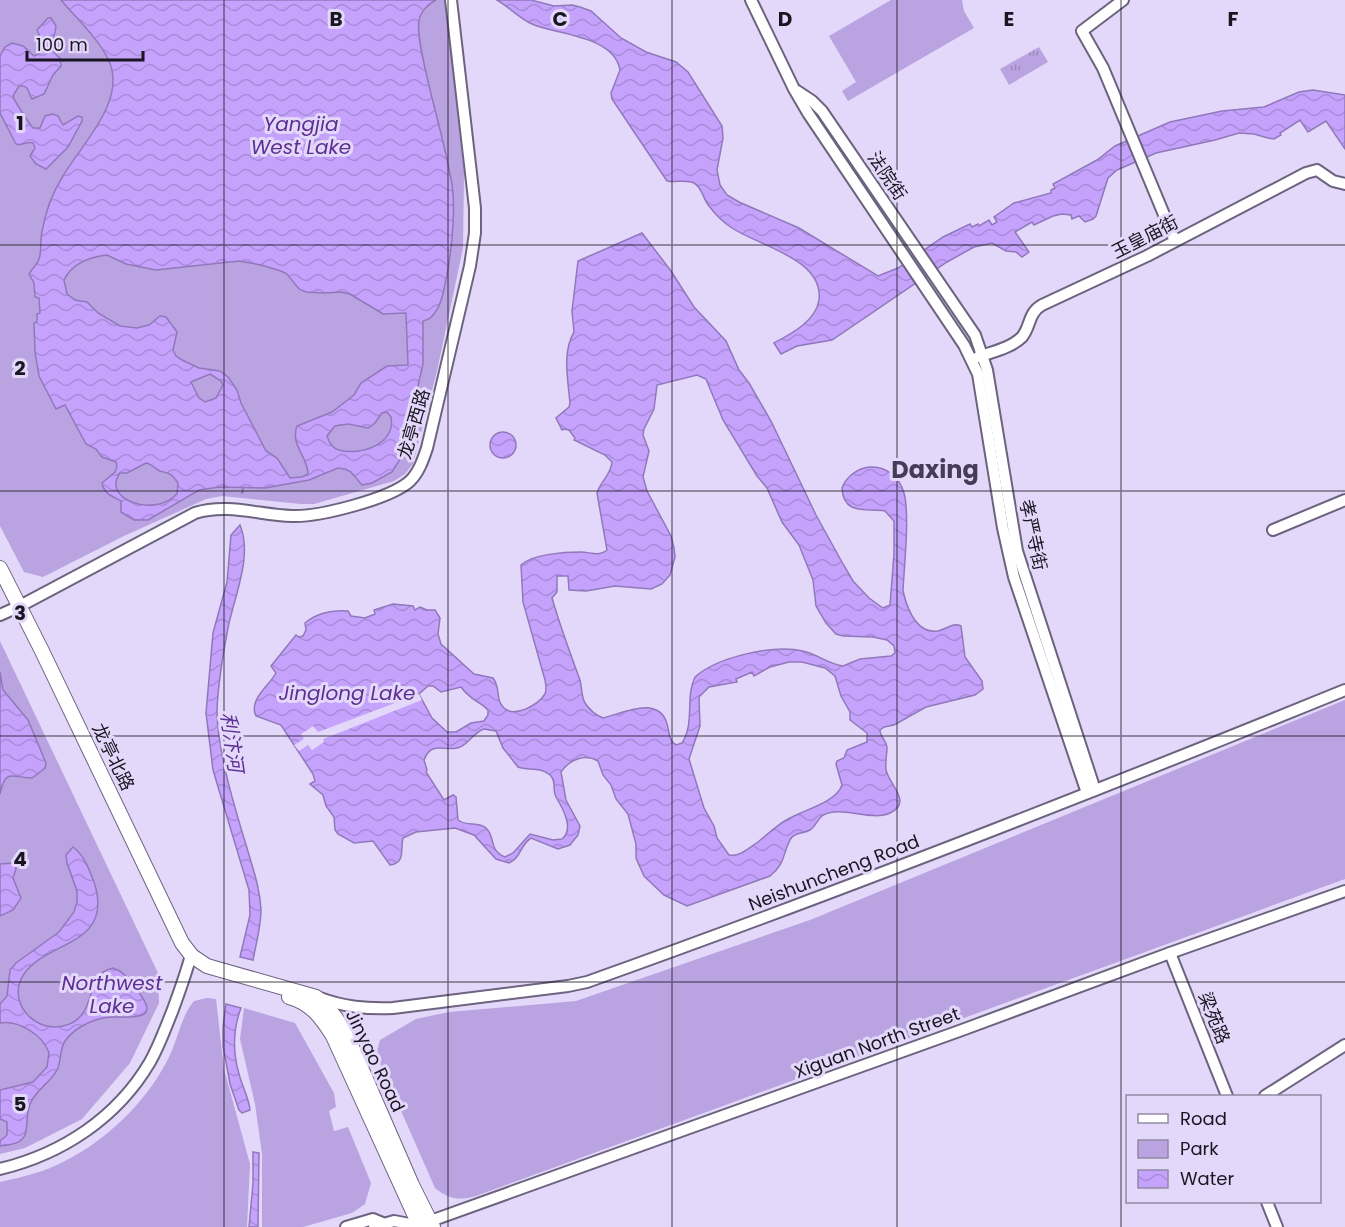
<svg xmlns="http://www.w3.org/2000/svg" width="1345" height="1227" font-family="Poppins,'Noto Sans SC',sans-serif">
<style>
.grass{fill:url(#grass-tufts)}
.park{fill:#b9a3e0}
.water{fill:url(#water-waves);stroke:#9178bb;stroke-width:1.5;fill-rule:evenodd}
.pier{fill:#e3d8f9}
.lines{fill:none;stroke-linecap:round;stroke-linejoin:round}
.stream{stroke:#9178bb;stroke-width:2}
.minor-casing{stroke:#6c637f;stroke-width:14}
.major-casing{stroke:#6c637f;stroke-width:16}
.minor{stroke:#fff;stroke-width:10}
.major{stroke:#fff;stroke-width:14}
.grid{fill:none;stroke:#191521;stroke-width:1.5;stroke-opacity:0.55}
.labels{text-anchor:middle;stroke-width:6;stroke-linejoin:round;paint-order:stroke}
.street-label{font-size:18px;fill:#191521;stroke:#e3d8f9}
.water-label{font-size:20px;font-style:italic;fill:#5d2f94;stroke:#e3d8f9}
.district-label{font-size:24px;font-weight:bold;fill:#463c57;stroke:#e3d8f9}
.grid-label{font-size:20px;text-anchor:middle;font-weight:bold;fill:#191521;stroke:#e3d8f9;stroke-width:6;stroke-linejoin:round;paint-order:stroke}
</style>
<defs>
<pattern id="grass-tufts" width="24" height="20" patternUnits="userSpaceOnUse" patternTransform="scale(1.5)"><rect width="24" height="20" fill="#b9a3e0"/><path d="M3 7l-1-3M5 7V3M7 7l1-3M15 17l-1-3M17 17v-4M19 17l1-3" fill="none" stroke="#9e8bc0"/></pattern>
<pattern id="water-waves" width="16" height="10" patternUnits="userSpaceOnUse" patternTransform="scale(1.5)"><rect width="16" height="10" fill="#c5a3fd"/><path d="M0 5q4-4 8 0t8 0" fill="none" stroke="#a98bd9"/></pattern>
</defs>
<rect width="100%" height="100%" fill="#e3d8f9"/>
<!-- grass -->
<polygon class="grass" points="1039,47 1048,62 1009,85 1000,69"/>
<!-- park -->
<g class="park">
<polygon points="0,0 445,0 464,172 463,248 437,371 413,464 405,474 394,481 314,504 301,504 222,496 206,499 124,536 43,577 24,572 0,526"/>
<polygon points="891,0 962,0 964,11 974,28 848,101 842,91 856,82 829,36"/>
<polygon points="0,641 158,973 159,1003 130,1063 82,1119 25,1148 0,1154"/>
<path d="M1345,700V879L476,1196C460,1201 448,1199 435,1188L376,1054L380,1040L416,1019L449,1012L576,1001L810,920Z"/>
<path d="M207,998L216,999L224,1069L250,1164L247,1227H0V1182C22,1177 45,1172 65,1161C107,1140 147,1101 168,1059C177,1042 180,1021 191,1005L194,1001Z"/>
<polygon points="244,1008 295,1023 334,1093 336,1107 329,1111 334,1131 348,1127 371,1183 365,1204 352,1213 303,1227 262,1227 262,1154 255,1104 240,1039"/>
</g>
<!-- water -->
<g class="water">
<path d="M61,0H436C428,4 420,12 419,21C416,37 428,80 432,98C439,125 446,152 451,179C457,208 451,259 444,289C442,300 436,319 423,321V364L402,456L392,472L372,483L362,485L351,472L345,469L338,468L309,480L265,488L219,487L199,490L148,520H134L121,512V501C112,496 104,494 102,483L115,472L117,467L116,462L102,457L96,449L86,444L65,405L56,409L39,376L35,352L34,323L37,322V314L40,313L39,298L35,297L34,283L29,274C32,269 37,265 39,259C42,251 40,240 42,232C45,213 53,192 63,176C81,145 127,101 109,61C99,39 77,19 61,0ZM107,255L126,264L156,270L239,261L261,265L281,271L287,274L299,289L306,292L324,293L341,292L350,294L383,314L406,313L408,365L387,366L361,383L354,395L332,412L297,426C290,446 308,456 308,474L302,477L290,478L277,458L266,451L241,403L237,390L228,377L220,371L199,368L182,360L176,356L173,350L177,332L166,317L160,316L149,325L137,328L120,326L98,313L87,302L75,300L67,294L64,280C72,263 90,257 107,255ZM210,374L221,381L223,385L216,398L205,402L199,398L191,382ZM387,412L391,417C396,444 361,456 339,450C333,449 329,442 327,436L335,426L348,424L368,428L375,423L382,413ZM146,463C152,464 155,469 160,471C171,474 171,473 178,483L177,494C153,519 101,498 120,473H127Z"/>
<path d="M497,0H531L554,6L572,5L580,7L591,11L621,38L646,52L676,62L688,72L722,126L723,138L717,170L720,185L727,195L739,202L799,228L878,276L898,268L943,237L970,224L972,227L978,224L979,226L989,220L992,225L997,222L994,217L1014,203L1051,193V190L1055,188L1053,184L1097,160L1115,146L1170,122L1222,111L1264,107L1299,92L1313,90L1345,95V149L1326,121L1308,132L1300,120L1280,133L1281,135L1274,139L1268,138L1254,134L1239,133L1215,140L1156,153L1117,170L1108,178L1096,216L1093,219L1085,222L1079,216L1072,219L1071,215L1062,214L1053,216L1034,225L1032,222L1015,232L1029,252L1022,257L1016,252L1006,251L992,243L974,247L947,262L832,340L797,346L781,354L774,343C791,334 816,321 819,300C824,259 759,246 732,228C723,222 715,214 709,206C703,199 702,187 694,183C686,179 676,183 667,181L612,99L611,93L620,70C614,35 556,35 532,24C519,18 509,7 497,0Z"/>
<path d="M48,18H51L56,26C55,41 45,47 60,58L61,66L53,75L44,94L32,99C27,93 31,85 19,86L13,96C14,101 29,123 33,128H40L45,116L53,114L58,116L63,125L78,116L82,117V121L68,147L46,169L36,164L30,156L35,148L33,143C27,141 22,146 16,144L0,113V56L5,47L12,43L23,46L34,56L41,53L45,47L37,30Z"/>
<path d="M642,233L671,271L694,307L726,341L739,370L749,383L771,421L816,515L843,564L853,581L869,598L883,608L890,605L894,554V521L885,511C868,508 843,516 842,488C846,477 857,468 870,467C887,466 900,478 904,493C910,516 904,566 903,591C907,608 916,634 938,631C947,629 953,622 961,626L965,657L982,681L983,689L975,695L926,707L894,725L884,727L880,730C880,737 886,740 887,747C887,754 885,762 886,770C889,785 913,802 890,813C871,822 839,804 822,816C817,820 815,827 810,830C803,834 794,832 790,840C782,855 786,863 770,876L687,906L664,895L644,876L636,858V844L628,814L616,799L611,785L603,775L598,761C585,753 569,760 561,772L566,800L580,826L578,835L570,845L558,849L531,838C520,845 521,858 509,863L496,859L474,835L455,828L416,832L403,838C400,849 406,863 390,865L373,841L354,843L338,834L335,830L334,817L326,806L323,795L310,784L315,781L313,774L281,725L256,716C248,700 269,686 276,673L271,666L296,635L299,637L303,636L306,630L305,623C317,613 332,610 348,611L351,616L365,618L375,614L374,610L393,604L413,606L415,610L420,607L427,610H435L440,618L438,634L441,644L474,674L493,678C501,688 495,700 504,708C515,718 538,705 545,694C547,689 546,685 545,680L523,602L521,565C532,554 565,552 581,552C590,552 599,557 607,550L597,493C600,482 611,475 612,462L605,455L574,440L575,438L569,430L564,429L562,430L556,418L569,407L570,403C568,380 562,352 574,332L572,311L578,261ZM697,375L706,379L723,420L757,476L767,488L782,522L799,545L813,580L816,606L826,623L836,634L843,636L873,637L887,640L894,646L895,653L891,656L860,659L843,666C830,665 817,654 803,651C774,644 717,657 695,677C685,698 695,723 682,743L676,745C668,740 670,733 667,724C659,694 621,714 603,718C595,715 589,709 585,703C581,696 582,687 580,680C570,653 560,626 552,598L557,592V576H568L569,590L586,591L615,586L651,589L662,584L670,575L675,557L674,548L671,536L647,491L643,477L649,451L643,435L644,429L654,409L657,385ZM789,662H802L825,668L835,676L841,696L850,712V720L867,733V742L847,750L844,758L837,761L836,764L842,785C836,803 803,810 788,819C777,825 768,834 758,842C749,848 740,857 729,855L717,838L714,826L704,808L689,759L700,726L699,697L709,687L737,682L736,679L752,672L754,676L770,667ZM428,686H433L441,692L461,687C471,701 480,701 488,710V715L484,721L471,723L456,732H447L432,718L419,694ZM484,729L496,731L503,748L518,767C529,771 539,766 550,775C557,781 552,790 556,797C562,807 575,829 562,839L553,840L530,834L513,853L505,857C488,850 496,837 486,828C478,821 467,827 458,820L456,797L453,795L444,800L426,772L427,770L424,760C431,741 443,751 457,748C468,746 472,733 484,729Z"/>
<circle cx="503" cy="445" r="13"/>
<path d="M240,525C253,556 234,597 228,628C223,654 218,683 217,710C217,750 235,809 247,848C253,869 260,888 261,910C261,926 256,944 253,960L240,957L250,915L249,890L213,770L206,713L213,633L227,582L231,535Z"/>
<path d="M0,672L3,690L28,720L46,763L45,768L32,778C12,778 6,767 0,794Z"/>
<path d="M73,847C84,855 89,869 94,882C115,946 47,940 24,974C6,1000 33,1033 63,1026C100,1018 82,974 113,968C124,971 129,981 136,989C168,1027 121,1014 104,1018C91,1020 73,1029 65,1041C60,1049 61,1059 58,1068C52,1082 36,1089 30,1104C22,1126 37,1144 0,1146V1141L7,1135V1122L0,1119V1090L33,1082L47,1067L49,1053C43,1035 19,1020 0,1023V1004L7,996L10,970L16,963L59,932L74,912L77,902V891L67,863L66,855Z"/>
<polygon points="14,863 16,869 13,878 21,898 13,910 0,916 0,864"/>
<path d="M226,1004L241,1008C233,1029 233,1053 239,1074C242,1086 249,1098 250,1110L242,1113L239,1110L230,1084L223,1046V1027Z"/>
<polygon points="253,1152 259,1153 258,1227 249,1227 253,1184"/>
</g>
<!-- pier -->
<polygon class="pier" points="419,694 422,700 323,739 324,742 312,750 308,745 299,751 294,745 304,739 301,734 313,726 318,732"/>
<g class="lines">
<!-- stream -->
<polyline class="stream" points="242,493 243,489"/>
<!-- minor casing -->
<g class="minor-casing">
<g id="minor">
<polyline points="751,0 794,89 808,113 964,345 978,374 1003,528 1014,577 1087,793"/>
<polyline points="1123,0 1082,31 1103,68 1175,241"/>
<polyline points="797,91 812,101 822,111 975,335 987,370 1017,551 1095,790"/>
<path d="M978,357C992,352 1011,348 1022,337C1031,326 1028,313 1042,305L1147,256L1306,173L1317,170L1333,181L1345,184"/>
<polyline points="1273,530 1345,500"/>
<path d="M0,615L20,606L195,513C228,503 259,515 292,516C319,517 390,499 410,481C419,472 423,460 427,448L470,266L475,233V208L451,0"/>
<polyline points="1170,953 1227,1096"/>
<path d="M320,998C344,1007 366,1009 393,1008L568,986L587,982C842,891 1094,792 1345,690"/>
<polyline points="1265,1096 1345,1045"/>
<path d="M0,1169C62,1154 117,1118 150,1062C159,1046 165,1029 172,1012C179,993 186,974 191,955"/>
<polyline points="1267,1202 1277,1227"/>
<polyline points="425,1223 962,1030 1170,953 1345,891"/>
<polyline points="346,1227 373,1219 385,1224"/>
<polyline points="374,1227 394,1221 420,1226"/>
</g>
</g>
<!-- major casing -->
<g class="major-casing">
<g id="major">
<polyline points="0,568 42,651 182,943 192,956 207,966 316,997 325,1004 336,1018 349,1040 412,1185 433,1227"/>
<path d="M289,997C311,1003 321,1017 333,1036L420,1227"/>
</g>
</g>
<!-- minor -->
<use href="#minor" class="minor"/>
<!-- major -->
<use href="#major" class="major"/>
</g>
<!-- grid -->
<path class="grid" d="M224,0V1227M448,0V1227M672,0V1227M897,0V1227M1121,0V1227M0,245H1345M0,491H1345M0,736H1345M0,982H1345"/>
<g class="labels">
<!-- street labels -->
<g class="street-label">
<text transform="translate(887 176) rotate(56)" y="6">法院街</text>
<text transform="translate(1145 237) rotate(-27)" y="6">玉皇庙街</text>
<text transform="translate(414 424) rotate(-74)" y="6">龙亭西路</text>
<text transform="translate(1033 535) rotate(78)" y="6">孝严寺街</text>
<text transform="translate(113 757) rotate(64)" y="6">龙亭北路</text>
<text transform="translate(834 873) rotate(-21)" y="6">Neishuncheng Road</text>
<text transform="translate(1214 1018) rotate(68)" y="6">梁苑路</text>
<text transform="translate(877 1043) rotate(-20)" y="6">Xiguan North Street</text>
<text transform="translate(375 1061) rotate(64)" y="6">Jinyao Road</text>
</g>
<!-- water labels -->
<g class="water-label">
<text x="301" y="131">Yangjia<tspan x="301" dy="23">West Lake</tspan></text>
<text x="347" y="700">Jinglong Lake</text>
<text transform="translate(232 742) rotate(82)" y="7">利汴河</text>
<text x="112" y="990">Northwest<tspan x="112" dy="23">Lake</tspan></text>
</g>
<!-- district labels -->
<g class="district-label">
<text x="935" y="478">Daxing</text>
</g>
</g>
<g class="grid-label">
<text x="336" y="26">B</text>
<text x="560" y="26">C</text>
<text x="785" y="26">D</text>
<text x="1009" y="26">E</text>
<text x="1233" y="26">F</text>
<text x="20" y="130">1</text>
<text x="20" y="375">2</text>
<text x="20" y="620">3</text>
<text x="20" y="866">4</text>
<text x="20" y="1111">5</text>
</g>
<!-- legend -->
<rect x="1126" y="1095" width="195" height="108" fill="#e3d8f9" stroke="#928aa3" stroke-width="1.5"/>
<rect x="1138" y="1114" width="30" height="9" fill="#ffffff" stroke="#928aa3" stroke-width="1.5"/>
<text x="1180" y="1125" font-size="18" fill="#191521">Road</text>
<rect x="1138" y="1140" width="30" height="18" fill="#b9a3e0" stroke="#928aa3" stroke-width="1.5"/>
<text x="1180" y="1155" font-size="18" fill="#191521">Park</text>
<rect x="1138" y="1170" width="30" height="18" fill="url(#water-waves)" stroke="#928aa3" stroke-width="1.5"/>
<text x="1180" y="1185" font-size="18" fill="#191521">Water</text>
<!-- scale -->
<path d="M27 51v9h116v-9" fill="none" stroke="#191521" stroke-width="3"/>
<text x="36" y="51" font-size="18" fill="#191521" stroke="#e3d8f9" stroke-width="4.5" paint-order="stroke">100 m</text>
</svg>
